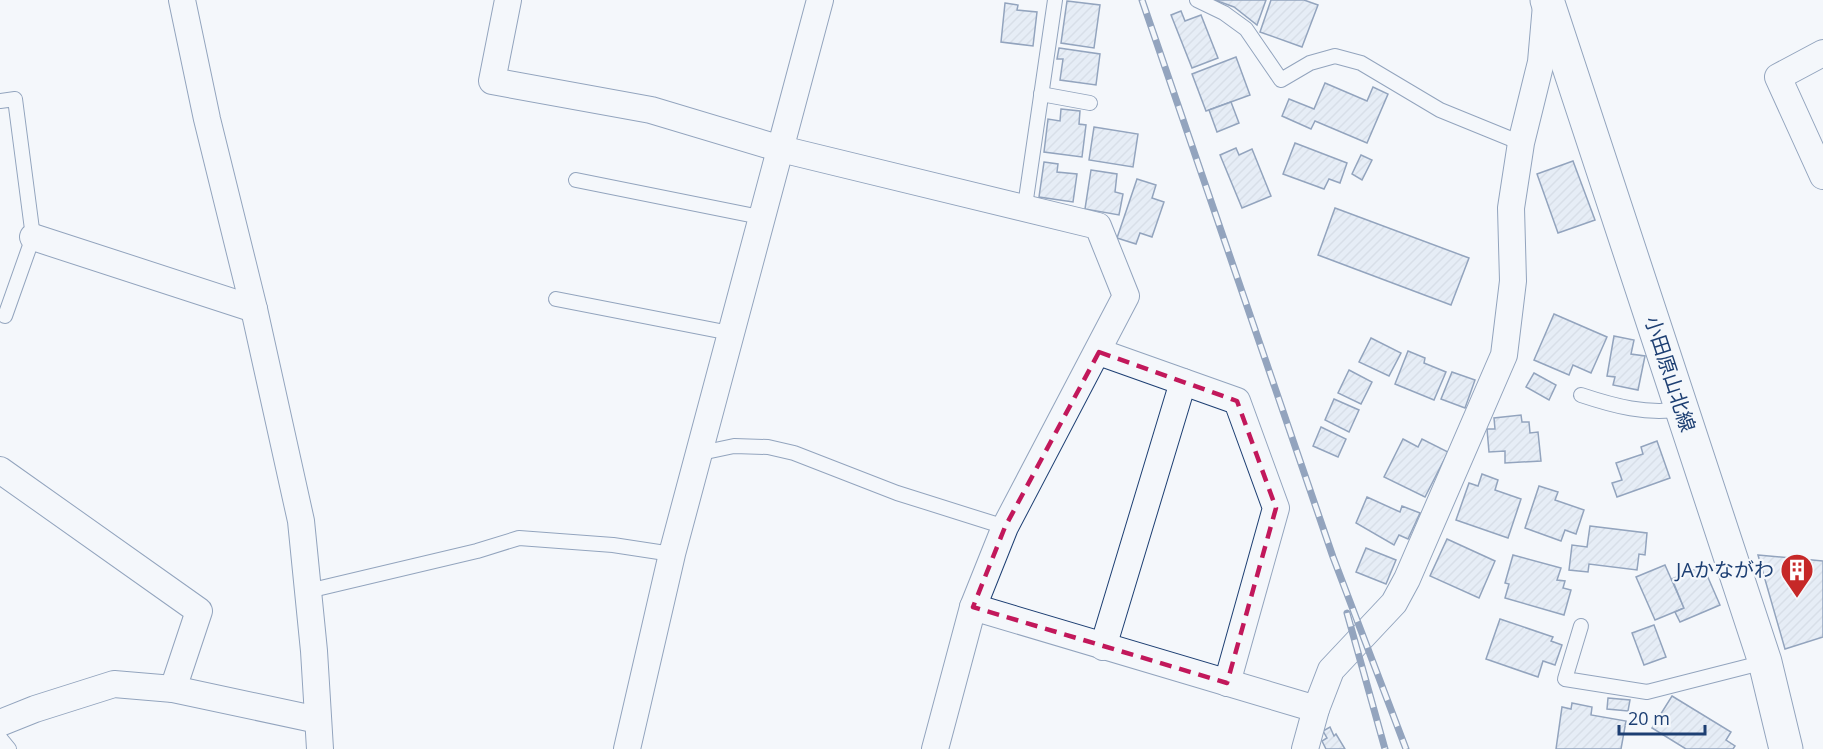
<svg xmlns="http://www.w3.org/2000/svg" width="1823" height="749" font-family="'Open Sans','Noto Sans JP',sans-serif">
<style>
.building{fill:url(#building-hatch);stroke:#1d3f73;stroke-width:1.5}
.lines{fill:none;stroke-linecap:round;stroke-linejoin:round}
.lane-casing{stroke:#1d3f73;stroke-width:16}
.street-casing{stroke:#1d3f73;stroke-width:28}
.primary-casing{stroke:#1d3f73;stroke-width:35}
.lane{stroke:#f4f7fb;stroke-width:14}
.street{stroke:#f4f7fb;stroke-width:26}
.primary{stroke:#f4f7fb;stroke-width:33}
.rail-casing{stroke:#1d3f73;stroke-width:7}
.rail{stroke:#f4f7fb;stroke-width:4.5;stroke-dasharray:14;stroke-linecap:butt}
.marked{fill:none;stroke:#c2185b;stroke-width:4.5;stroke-dasharray:12 8;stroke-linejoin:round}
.labels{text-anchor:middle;stroke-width:4.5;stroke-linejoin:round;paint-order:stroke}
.street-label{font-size:20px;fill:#1d3f73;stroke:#f4f7fb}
.poi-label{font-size:20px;fill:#1d3f73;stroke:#f4f7fb;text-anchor:end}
</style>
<defs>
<pattern id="building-hatch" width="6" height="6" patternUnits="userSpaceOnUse" patternTransform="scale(1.5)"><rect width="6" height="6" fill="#d5e0f0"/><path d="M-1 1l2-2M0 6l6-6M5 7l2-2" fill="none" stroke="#b6c1d1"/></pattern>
</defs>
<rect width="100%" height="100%" fill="#f4f7fb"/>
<!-- building -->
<g class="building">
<polygon points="1215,0 1266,0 1257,25 1234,7"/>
<polygon points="1271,0 1304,0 1318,5 1302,47 1260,32"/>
<polygon points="1067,1 1100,5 1094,48 1061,43"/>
<polygon points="1005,3 1018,5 1017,10 1037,12 1033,46 1001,42"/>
<polygon points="1181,11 1185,21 1201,15 1218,58 1192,68 1171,15"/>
<polygon points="1059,48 1100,54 1096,85 1060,80 1063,59 1057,59"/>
<polygon points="1236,57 1250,95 1206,111 1192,74"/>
<polygon points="1325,83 1367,101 1373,87 1388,94 1367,143 1315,121 1311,129 1282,116 1289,99 1314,109"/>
<polygon points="1231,102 1239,123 1217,132 1209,110"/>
<polygon points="1061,109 1080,111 1079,124 1086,125 1082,157 1044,152 1048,119 1060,121"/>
<polygon points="1094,127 1138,134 1133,167 1089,160"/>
<polygon points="1295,143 1347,163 1340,183 1329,179 1324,189 1283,174"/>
<polygon points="1236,148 1239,155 1252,149 1271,196 1242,208 1220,155"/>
<polygon points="1361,155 1372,160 1362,180 1352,174"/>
<polygon points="1573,161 1595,220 1558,233 1537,174"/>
<polygon points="1044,162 1058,164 1057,172 1077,174 1073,202 1039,197"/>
<polygon points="1091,170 1117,174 1115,192 1123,194 1119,215 1085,209"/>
<polygon points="1137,179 1156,185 1152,198 1164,202 1152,237 1140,233 1136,244 1117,238"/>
<polygon points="1335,208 1469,258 1451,305 1318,255"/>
<polygon points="1554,314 1607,337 1591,373 1573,365 1569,375 1534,360"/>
<polygon points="1614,336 1634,340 1631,354 1645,356 1638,390 1613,385 1615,377 1607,376"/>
<polygon points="1371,338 1401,353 1389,376 1359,362"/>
<polygon points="1408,351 1425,358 1424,363 1446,372 1434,400 1395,384"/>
<polygon points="1349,370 1372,382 1361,404 1338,393"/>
<polygon points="1452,372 1475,380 1465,408 1441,399"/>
<polygon points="1534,373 1556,385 1549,400 1526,387"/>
<polygon points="1334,399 1359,410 1349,432 1325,420"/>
<polygon points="1521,415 1522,422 1529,422 1530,433 1538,432 1541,461 1505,463 1505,451 1489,452 1487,429 1495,429 1494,418"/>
<polygon points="1321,427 1346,439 1338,457 1313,446"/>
<polygon points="1403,439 1418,447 1422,439 1448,452 1425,497 1384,477"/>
<polygon points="1657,441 1670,478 1617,497 1612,483 1622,480 1616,463 1643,454 1641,447"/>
<polygon points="1482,474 1498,480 1495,490 1521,499 1508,538 1456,520 1469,483 1478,486"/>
<polygon points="1539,486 1558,492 1555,500 1584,510 1576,534 1565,530 1561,541 1525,528"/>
<polygon points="1367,497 1400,512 1402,506 1420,513 1408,539 1399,535 1394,545 1356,523"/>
<polygon points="1590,526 1647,533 1645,555 1639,554 1637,570 1589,564 1588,572 1569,570 1572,545 1587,547"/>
<polygon points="1447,539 1495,561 1479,598 1430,576"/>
<polygon points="1366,548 1396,560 1386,584 1356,572"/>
<polygon points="1513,555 1561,568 1557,580 1565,581 1563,588 1571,590 1564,615 1505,598 1509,584 1505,583"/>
<polygon points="1758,555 1823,561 1823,637 1785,649"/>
<polygon points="1665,565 1684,608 1655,620 1636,577"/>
<polygon points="1703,566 1720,605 1680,622 1675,612 1684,608 1672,579"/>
<polygon points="1500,619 1553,637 1551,641 1562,645 1555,665 1543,661 1538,677 1486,659"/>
<polygon points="1654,625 1666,657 1644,665 1632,633"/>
<polygon points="1672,696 1731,732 1726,740 1735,746 1733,749 1686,749 1652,728"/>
<polygon points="1608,698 1630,700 1628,711 1607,709"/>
<polygon points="1572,703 1592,707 1591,715 1626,721 1621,749 1556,749 1562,707 1571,709"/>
<polygon points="1330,727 1334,736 1336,734 1345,749 1326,749 1322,741 1327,738 1323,731"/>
</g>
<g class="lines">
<!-- lane casing -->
<g class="lane-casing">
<g id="lane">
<polyline points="1197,0 1224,13 1246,29 1281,80 1310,63 1335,56 1361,63 1440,110 1521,143"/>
<polyline points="1041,94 1090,103"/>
<polyline points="0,101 15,99 33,237 5,316"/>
<polyline points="576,180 760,217"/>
<polyline points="1025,206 1055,0"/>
<polyline points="556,299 730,333"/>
<path d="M1581,395C1614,406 1647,415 1682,409"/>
<polyline points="701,453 734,446 768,447 794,453 897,493 1005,527"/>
<polyline points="308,591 477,551 519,538 613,545 672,554"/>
<polyline points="1581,626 1565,679 1647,692 1765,662"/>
<polyline points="0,738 9,749"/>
</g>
</g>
<!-- street casing -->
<g class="street-casing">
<g id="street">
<polyline points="182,0 207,119 254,309 301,521 314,651 320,749"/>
<polyline points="508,0 492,81 651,110 781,149 1098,226 1126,296 1005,527 973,607 935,749"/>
<polyline points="1823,53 1778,77 1823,176"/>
<polyline points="33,237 254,309"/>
<polyline points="1099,352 1237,401 1276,508 1227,683"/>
<polyline points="0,470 199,611 173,689"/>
<polyline points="973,607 1316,709"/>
<polyline points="1103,647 1183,382"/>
<polyline points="0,723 35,709 114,684 173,689 318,720"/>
<polyline points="627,749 672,554 820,0"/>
<polyline points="1305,749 1316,709 1331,670 1394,603 1407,579 1504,355 1513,281 1511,208 1521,143 1541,62 1546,5"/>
</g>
</g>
<!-- primary casing -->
<g class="primary-casing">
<polyline id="primary" points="1547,0 1765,662 1786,749"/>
</g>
<!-- lane -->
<use href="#lane" class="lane"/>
<!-- street -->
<use href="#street" class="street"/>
<!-- primary -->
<use href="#primary" class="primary"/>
<!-- rail casing -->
<g class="rail-casing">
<g id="rail">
<polyline points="1142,0 1333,557 1406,749"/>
<polyline points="1347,613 1385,749"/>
</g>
</g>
<!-- rail -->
<use href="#rail" class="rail"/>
</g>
<!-- marked area -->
<path d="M0 0H1823V749H0ZM1099,352L1237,401L1276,508L1227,683L973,607L1005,527Z" fill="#f4f7fb" fill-opacity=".55" fill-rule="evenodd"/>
<path class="marked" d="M1099,352L1237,401L1276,508L1227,683L973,607L1005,527Z"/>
<!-- icons -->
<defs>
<g id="building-pin" transform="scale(1.725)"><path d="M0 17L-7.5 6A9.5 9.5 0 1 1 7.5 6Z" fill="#c62828" stroke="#f4f7fb"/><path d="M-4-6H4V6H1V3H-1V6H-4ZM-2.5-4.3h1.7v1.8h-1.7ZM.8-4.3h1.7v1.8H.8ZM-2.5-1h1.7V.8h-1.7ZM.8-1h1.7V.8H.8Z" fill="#fff"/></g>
</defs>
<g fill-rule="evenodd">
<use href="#building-pin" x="1797" y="570"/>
</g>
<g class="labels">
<!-- street labels -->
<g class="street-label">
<text transform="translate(1670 374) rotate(72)" y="7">小田原山北線</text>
</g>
<!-- poi labels -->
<g class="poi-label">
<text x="1774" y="577">JAかながわ</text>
</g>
</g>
<!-- scale -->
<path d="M1619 725v9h86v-9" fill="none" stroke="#1d3f73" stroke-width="3"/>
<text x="1628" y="725" font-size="18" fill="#1d3f73" stroke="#f4f7fb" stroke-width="4.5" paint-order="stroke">20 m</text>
</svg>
